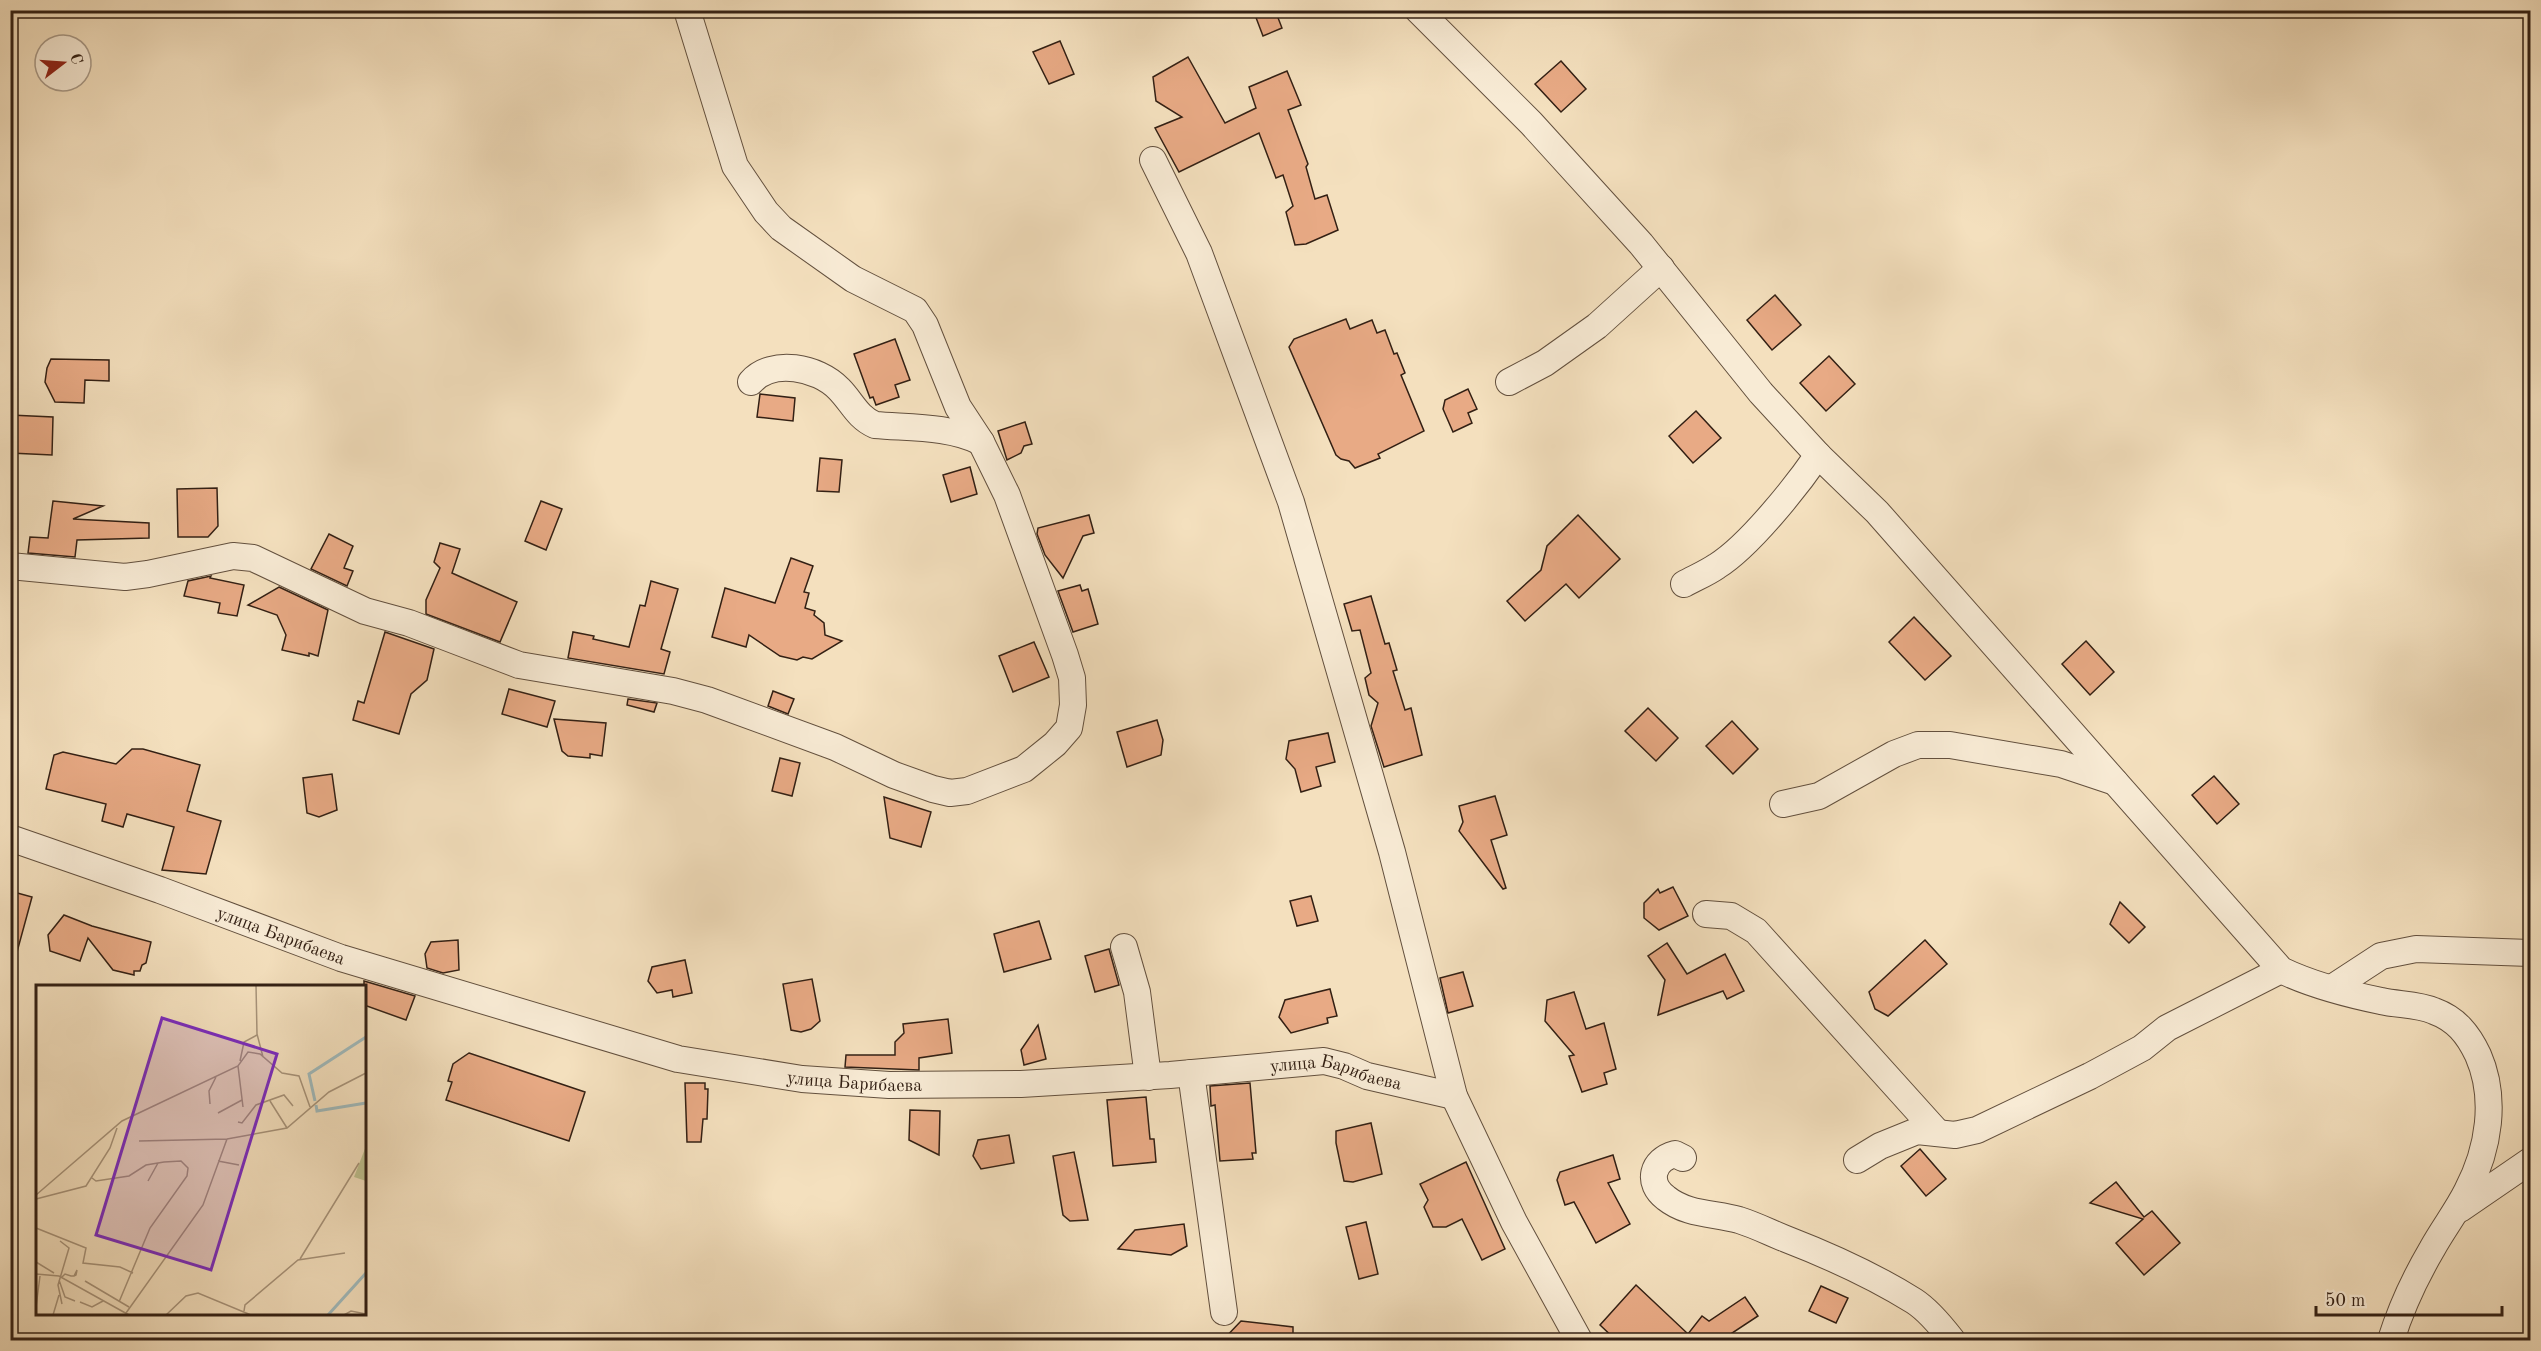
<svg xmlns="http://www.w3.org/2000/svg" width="2541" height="1351" font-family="'Old Standard TT',serif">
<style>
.building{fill:#e8aa85;stroke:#332014;stroke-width:1.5}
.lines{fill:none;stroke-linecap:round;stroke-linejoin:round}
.street-casing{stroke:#63503e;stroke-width:28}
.street{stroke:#f8ebd5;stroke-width:26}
.labels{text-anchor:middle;stroke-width:4.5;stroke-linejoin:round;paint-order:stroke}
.street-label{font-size:18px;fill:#332014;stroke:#f8ebd5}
.inset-river{fill:none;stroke:#a0babc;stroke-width:3}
.inset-road{fill:none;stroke:#a7937a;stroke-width:1.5}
.view{fill:#7b2cbf;fill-opacity:0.15;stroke:#7b2cbf;stroke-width:3}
.inset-edge{fill:none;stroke:#332014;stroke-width:3}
</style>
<rect width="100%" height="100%" fill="#f4e0be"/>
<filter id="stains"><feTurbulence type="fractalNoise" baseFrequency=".00333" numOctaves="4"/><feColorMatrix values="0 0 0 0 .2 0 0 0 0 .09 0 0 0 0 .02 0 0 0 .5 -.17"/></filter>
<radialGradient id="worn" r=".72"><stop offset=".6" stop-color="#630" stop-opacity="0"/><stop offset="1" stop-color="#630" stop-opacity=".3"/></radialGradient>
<!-- building -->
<g class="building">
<polygon points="1266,10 1275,10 1282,28 1263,36 1255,15"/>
<polygon points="1060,41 1074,74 1049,84 1033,52"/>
<polygon points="1188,57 1225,123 1256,108 1249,87 1287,71 1301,105 1288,110 1308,164 1306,167 1315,199 1327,195 1338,230 1306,244 1295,245 1286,212 1293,206 1283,175 1276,178 1259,133 1179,172 1155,128 1182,117 1156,101 1153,77"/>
<polygon points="1561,61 1586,89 1561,112 1535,84"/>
<polygon points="1775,295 1801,325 1772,350 1747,320"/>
<polygon points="1346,319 1350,329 1372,320 1377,333 1385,330 1394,354 1397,353 1405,373 1401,375 1424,431 1378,454 1380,458 1355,468 1349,461 1341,459 1336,455 1289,347 1294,339"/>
<polygon points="895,339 910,380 895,385 899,397 876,405 873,397 870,398 854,354"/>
<polygon points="1829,356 1855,384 1826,411 1800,383"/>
<polygon points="51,359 109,360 109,381 85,380 84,403 55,402 45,382 47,368"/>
<polygon points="1468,389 1477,409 1468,413 1472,423 1453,432 1443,409 1445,400"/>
<polygon points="760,394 795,398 793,421 757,417"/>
<polygon points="1696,411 1721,438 1693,463 1669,436"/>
<polygon points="10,415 53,417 52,455 10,453"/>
<polygon points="1025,422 1032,444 1024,446 1021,453 1007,460 998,431"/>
<polygon points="820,458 842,460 839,492 817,491"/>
<polygon points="970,467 977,494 951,502 943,475"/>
<polygon points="217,488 218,526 208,537 178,537 177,489"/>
<polygon points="53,501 103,506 73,519 149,523 149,538 77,540 75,557 28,553 30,537 48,538"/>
<polygon points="541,501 562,509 546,550 525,541"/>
<polygon points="1089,515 1094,533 1083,536 1063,578 1045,555 1037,534 1038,528"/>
<polygon points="1578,515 1620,559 1579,598 1566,584 1525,621 1507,601 1541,570 1547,546"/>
<polygon points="329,534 353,546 344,568 353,571 347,586 311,569"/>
<polygon points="440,543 460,549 452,573 517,602 500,642 426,614 426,600 440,568 434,562"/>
<polygon points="791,558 813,566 804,592 809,593 805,608 815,611 814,615 824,623 825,635 842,641 812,659 803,657 797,660 780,656 749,635 746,647 712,637 725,588 775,603"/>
<polygon points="211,576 210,578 244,585 237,616 218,613 220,603 184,596 188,581"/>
<polygon points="651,581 678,589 661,649 670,652 664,674 568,658 573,632 594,636 593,639 629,647 640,605 645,606"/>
<polygon points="1080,585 1082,591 1088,589 1098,624 1073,632 1058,591"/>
<polygon points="279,587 328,610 318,656 309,653 309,656 282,650 286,635 277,615 248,605"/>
<polygon points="1371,596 1385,644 1389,643 1397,670 1393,671 1405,710 1411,708 1422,755 1384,767 1371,726 1378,703 1369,695 1365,678 1371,673 1360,630 1352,631 1344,604"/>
<polygon points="1914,617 1951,656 1925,680 1889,642"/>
<polygon points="385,632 434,649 427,680 411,694 399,734 353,720 358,701 364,703"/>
<polygon points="2086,641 2114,672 2090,695 2062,664"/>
<polygon points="1034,642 1049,677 1013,692 999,656"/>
<polygon points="509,689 555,701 547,727 502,714"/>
<polygon points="773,691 794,699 788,714 768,706"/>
<polygon points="628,699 657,703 654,712 627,705"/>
<polygon points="1648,708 1678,738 1656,761 1625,731"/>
<polygon points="554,719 606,723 602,756 590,754 590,758 568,756 562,751"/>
<polygon points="1157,720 1163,740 1161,755 1127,767 1117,732"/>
<polygon points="1732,721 1758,749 1733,774 1706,746"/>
<polygon points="1328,733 1335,762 1316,767 1321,786 1301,792 1295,769 1286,759 1289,741"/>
<polygon points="132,749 143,749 200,765 187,811 221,821 206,874 162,870 174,827 127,814 123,827 102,821 106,804 46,789 54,755 63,752 116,764"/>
<polygon points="780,758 800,763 792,796 772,791"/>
<polygon points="332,774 337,810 319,817 307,813 303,778"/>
<polygon points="2214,776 2239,804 2217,824 2192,795"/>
<polygon points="1495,796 1507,835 1491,840 1506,888 1503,889 1459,831 1463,822 1459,806"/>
<polygon points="884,797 931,812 921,847 890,838"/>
<polygon points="1673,887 1688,916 1659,930 1644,918 1644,903 1658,889 1660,893"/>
<polygon points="10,891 32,897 17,952 10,952"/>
<polygon points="1311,896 1318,921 1297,926 1290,901"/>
<polygon points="2120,902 2145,927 2129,943 2110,924"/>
<polygon points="64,915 92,926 151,942 146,963 142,965 140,971 134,971 134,975 113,970 88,938 80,961 50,951 48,935"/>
<polygon points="1039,921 1051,959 1004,972 994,934"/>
<polygon points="458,940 459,970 443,973 427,968 425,954 431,942"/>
<polygon points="1925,940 1947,964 1888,1016 1875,1009 1869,992"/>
<polygon points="1667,943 1687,974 1725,954 1744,991 1727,999 1723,991 1658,1015 1665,980 1648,956"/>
<polygon points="1109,949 1119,985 1095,992 1085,956"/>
<polygon points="685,960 692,993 673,997 672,990 657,993 648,981 652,967"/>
<polygon points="1463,972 1473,1006 1448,1013 1440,978"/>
<polygon points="812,979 820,1021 811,1029 801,1032 791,1030 783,984"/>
<polygon points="364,981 415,996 406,1020 364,1005"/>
<polygon points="1330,989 1337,1016 1327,1018 1328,1023 1291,1033 1279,1017 1285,1000"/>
<polygon points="1574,992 1586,1029 1604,1023 1616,1069 1604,1073 1607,1084 1582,1092 1569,1056 1574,1055 1545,1021 1547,1000"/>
<polygon points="948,1019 952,1053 919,1058 919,1070 845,1067 846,1055 895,1055 895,1042 904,1033 903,1024"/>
<polygon points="1038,1025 1046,1059 1024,1065 1021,1050"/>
<polygon points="469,1053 585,1092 569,1141 446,1100 452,1082 448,1081 453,1064"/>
<polygon points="685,1083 705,1083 705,1089 708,1089 707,1119 703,1119 701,1142 687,1142"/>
<polygon points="1250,1083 1256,1153 1252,1153 1253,1159 1220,1161 1215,1105 1211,1106 1210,1086"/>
<polygon points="1146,1097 1150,1139 1154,1139 1156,1162 1113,1166 1107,1100"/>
<polygon points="910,1110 940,1111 939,1155 909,1140"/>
<polygon points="1371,1123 1382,1174 1353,1182 1344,1181 1336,1143 1336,1131"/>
<polygon points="1009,1135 1014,1163 981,1169 973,1156 978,1140"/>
<polygon points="1920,1149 1946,1179 1926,1196 1901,1166"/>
<polygon points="1074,1152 1088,1220 1070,1221 1063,1215 1053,1156"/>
<polygon points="1613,1155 1620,1179 1608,1183 1630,1224 1596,1243 1574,1202 1565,1205 1557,1180 1560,1172"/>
<polygon points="1466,1162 1505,1249 1482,1260 1462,1219 1446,1227 1433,1227 1424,1207 1428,1200 1420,1184"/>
<polygon points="2116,1182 2144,1217 2152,1211 2180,1243 2144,1275 2116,1243 2143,1219 2090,1203"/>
<polygon points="1366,1222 1378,1274 1359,1279 1346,1227"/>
<polygon points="1184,1224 1187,1246 1171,1255 1118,1249 1135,1230"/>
<polygon points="1636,1285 1688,1334 1702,1316 1709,1321 1745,1297 1758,1316 1729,1335 1737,1341 1617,1341 1600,1325"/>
<polygon points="1821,1286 1848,1298 1836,1323 1809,1311"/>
<polygon points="1241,1321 1293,1327 1293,1341 1222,1341"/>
</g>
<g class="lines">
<!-- street casing -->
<g class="street-casing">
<g id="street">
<path d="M1418,10L1531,123L1641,244L1761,393L1818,455L1877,512L2281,970C2312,985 2347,994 2381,1001C2398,1005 2418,1004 2434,1011C2456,1019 2468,1034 2478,1055C2497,1098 2489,1149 2467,1191C2457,1211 2443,1229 2432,1249C2415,1278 2401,1308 2391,1340"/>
<polyline points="1153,160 1199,253 1291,502 1392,852 1454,1096 1514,1222 1579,1340"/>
<path d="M751,382C772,358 818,367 839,389C852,402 857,417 875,425C909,428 950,426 981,442"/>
<polyline points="1509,382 1545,363 1597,326 1661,268"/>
<polyline points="10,566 125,577 148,574 233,556 253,558 365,611 409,623 519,665 673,691 707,700 835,747 894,775 933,789 950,793 967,791 1024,769 1055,744 1069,728 1073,705 1072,678 1065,655 1007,495 981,442 958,407 925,325 915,310 853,279 781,228 766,212 735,166 687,10"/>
<path d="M1684,584C1695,578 1707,573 1717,566C1749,546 1796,487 1818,455"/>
<polyline points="1783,804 1819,796 1894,754 1918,745 1950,745 2061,764 2115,782"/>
<path id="s1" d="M10,838L160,890L341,958L678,1059L802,1079L889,1085L1021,1084L1170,1075L1324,1061L1344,1066L1367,1076L1454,1096"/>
<polyline points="1706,914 1731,916 1756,931 1938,1133"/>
<polyline points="1124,947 1137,992 1148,1077"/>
<polyline points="2332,988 2381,956 2416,949 2530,953"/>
<polyline points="1191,1073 1224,1312"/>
<path d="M1683,1158L1675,1154C1652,1160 1646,1183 1666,1198C1687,1215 1714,1213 1739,1220C1755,1225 1771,1233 1786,1239C1830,1256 1874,1276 1914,1301C1928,1310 1942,1327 1952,1340"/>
<polyline points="1857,1160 1880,1146 1917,1131 1955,1135 1977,1130 2090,1076 2142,1048 2167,1028 2281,970"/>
<polyline points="2460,1209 2530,1161"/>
</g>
</g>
<!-- street -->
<use href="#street" class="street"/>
</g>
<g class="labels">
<!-- street labels -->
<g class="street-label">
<text dy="6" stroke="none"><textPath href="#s1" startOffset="288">улица Барибаева</textPath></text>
<text dy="6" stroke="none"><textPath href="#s1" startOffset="1366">улица Барибаева</textPath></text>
<text dy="6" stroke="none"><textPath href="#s1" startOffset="882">улица Барибаева</textPath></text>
</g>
</g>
<!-- overview -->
<g transform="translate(36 985)">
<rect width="330" height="330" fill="#f4e0be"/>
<path d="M330,161V196L318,192Z" fill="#bec290"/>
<path class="inset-river" d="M279,116L273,89L330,52M280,120L281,126L330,118M292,330L330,288"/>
<path class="inset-road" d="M220,0L221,49L227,72M204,76L208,57L221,50M202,81L207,122M234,116L251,143M174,119L173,106L180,92M182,128L206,115M202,137L206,138L220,120L248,110L257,121M103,156L191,154L251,143L293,107L330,88M182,176L203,180M56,193L60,196L93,191L110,180L128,177L145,176L152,183L151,191L114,243L83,317M112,196L122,178M0,210L86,136L202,81L212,67L224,69L246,88L263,91L274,122M0,214L50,201L74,163L81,143M0,243L50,263L47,278L84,282L97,288M24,256L33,263L22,300L26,319M264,274L323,178M0,277L18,288M0,289L23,291L93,330M26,292L29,289L35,291H38L40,290L41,285L38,291M23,295L29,312L39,316M49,296L93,322M44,317L56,322L67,316M0,322L4,291M208,326L209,320L262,275L309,268M90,328L167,220L191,154M17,330L23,310M130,330L150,311L162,308L215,330M308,330L315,326L330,329"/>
<path class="view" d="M126,33L241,69L175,285L60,250Z"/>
<rect width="330" height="330" class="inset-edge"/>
</g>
<!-- margin -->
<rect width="2541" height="1351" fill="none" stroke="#f4e0be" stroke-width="36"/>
<rect x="12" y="12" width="2517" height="1327" fill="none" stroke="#332014" stroke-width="3"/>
<rect x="18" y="18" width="2505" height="1315" fill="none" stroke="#332014" stroke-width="1.5"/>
<!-- north arrow -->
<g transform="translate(63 63) rotate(73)"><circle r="28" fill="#f8ebd5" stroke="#a99a88" stroke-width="1.5"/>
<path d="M0-4.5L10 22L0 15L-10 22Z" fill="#8f2418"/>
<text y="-9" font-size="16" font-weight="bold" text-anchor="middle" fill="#332014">С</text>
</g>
<!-- scale -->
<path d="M2316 1306v9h186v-9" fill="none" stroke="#332014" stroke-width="3"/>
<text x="2325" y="1306" font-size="18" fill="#332014" stroke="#f8ebd5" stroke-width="4.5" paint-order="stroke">50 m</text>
<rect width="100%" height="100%" filter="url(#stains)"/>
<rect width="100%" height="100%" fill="url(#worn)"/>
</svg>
